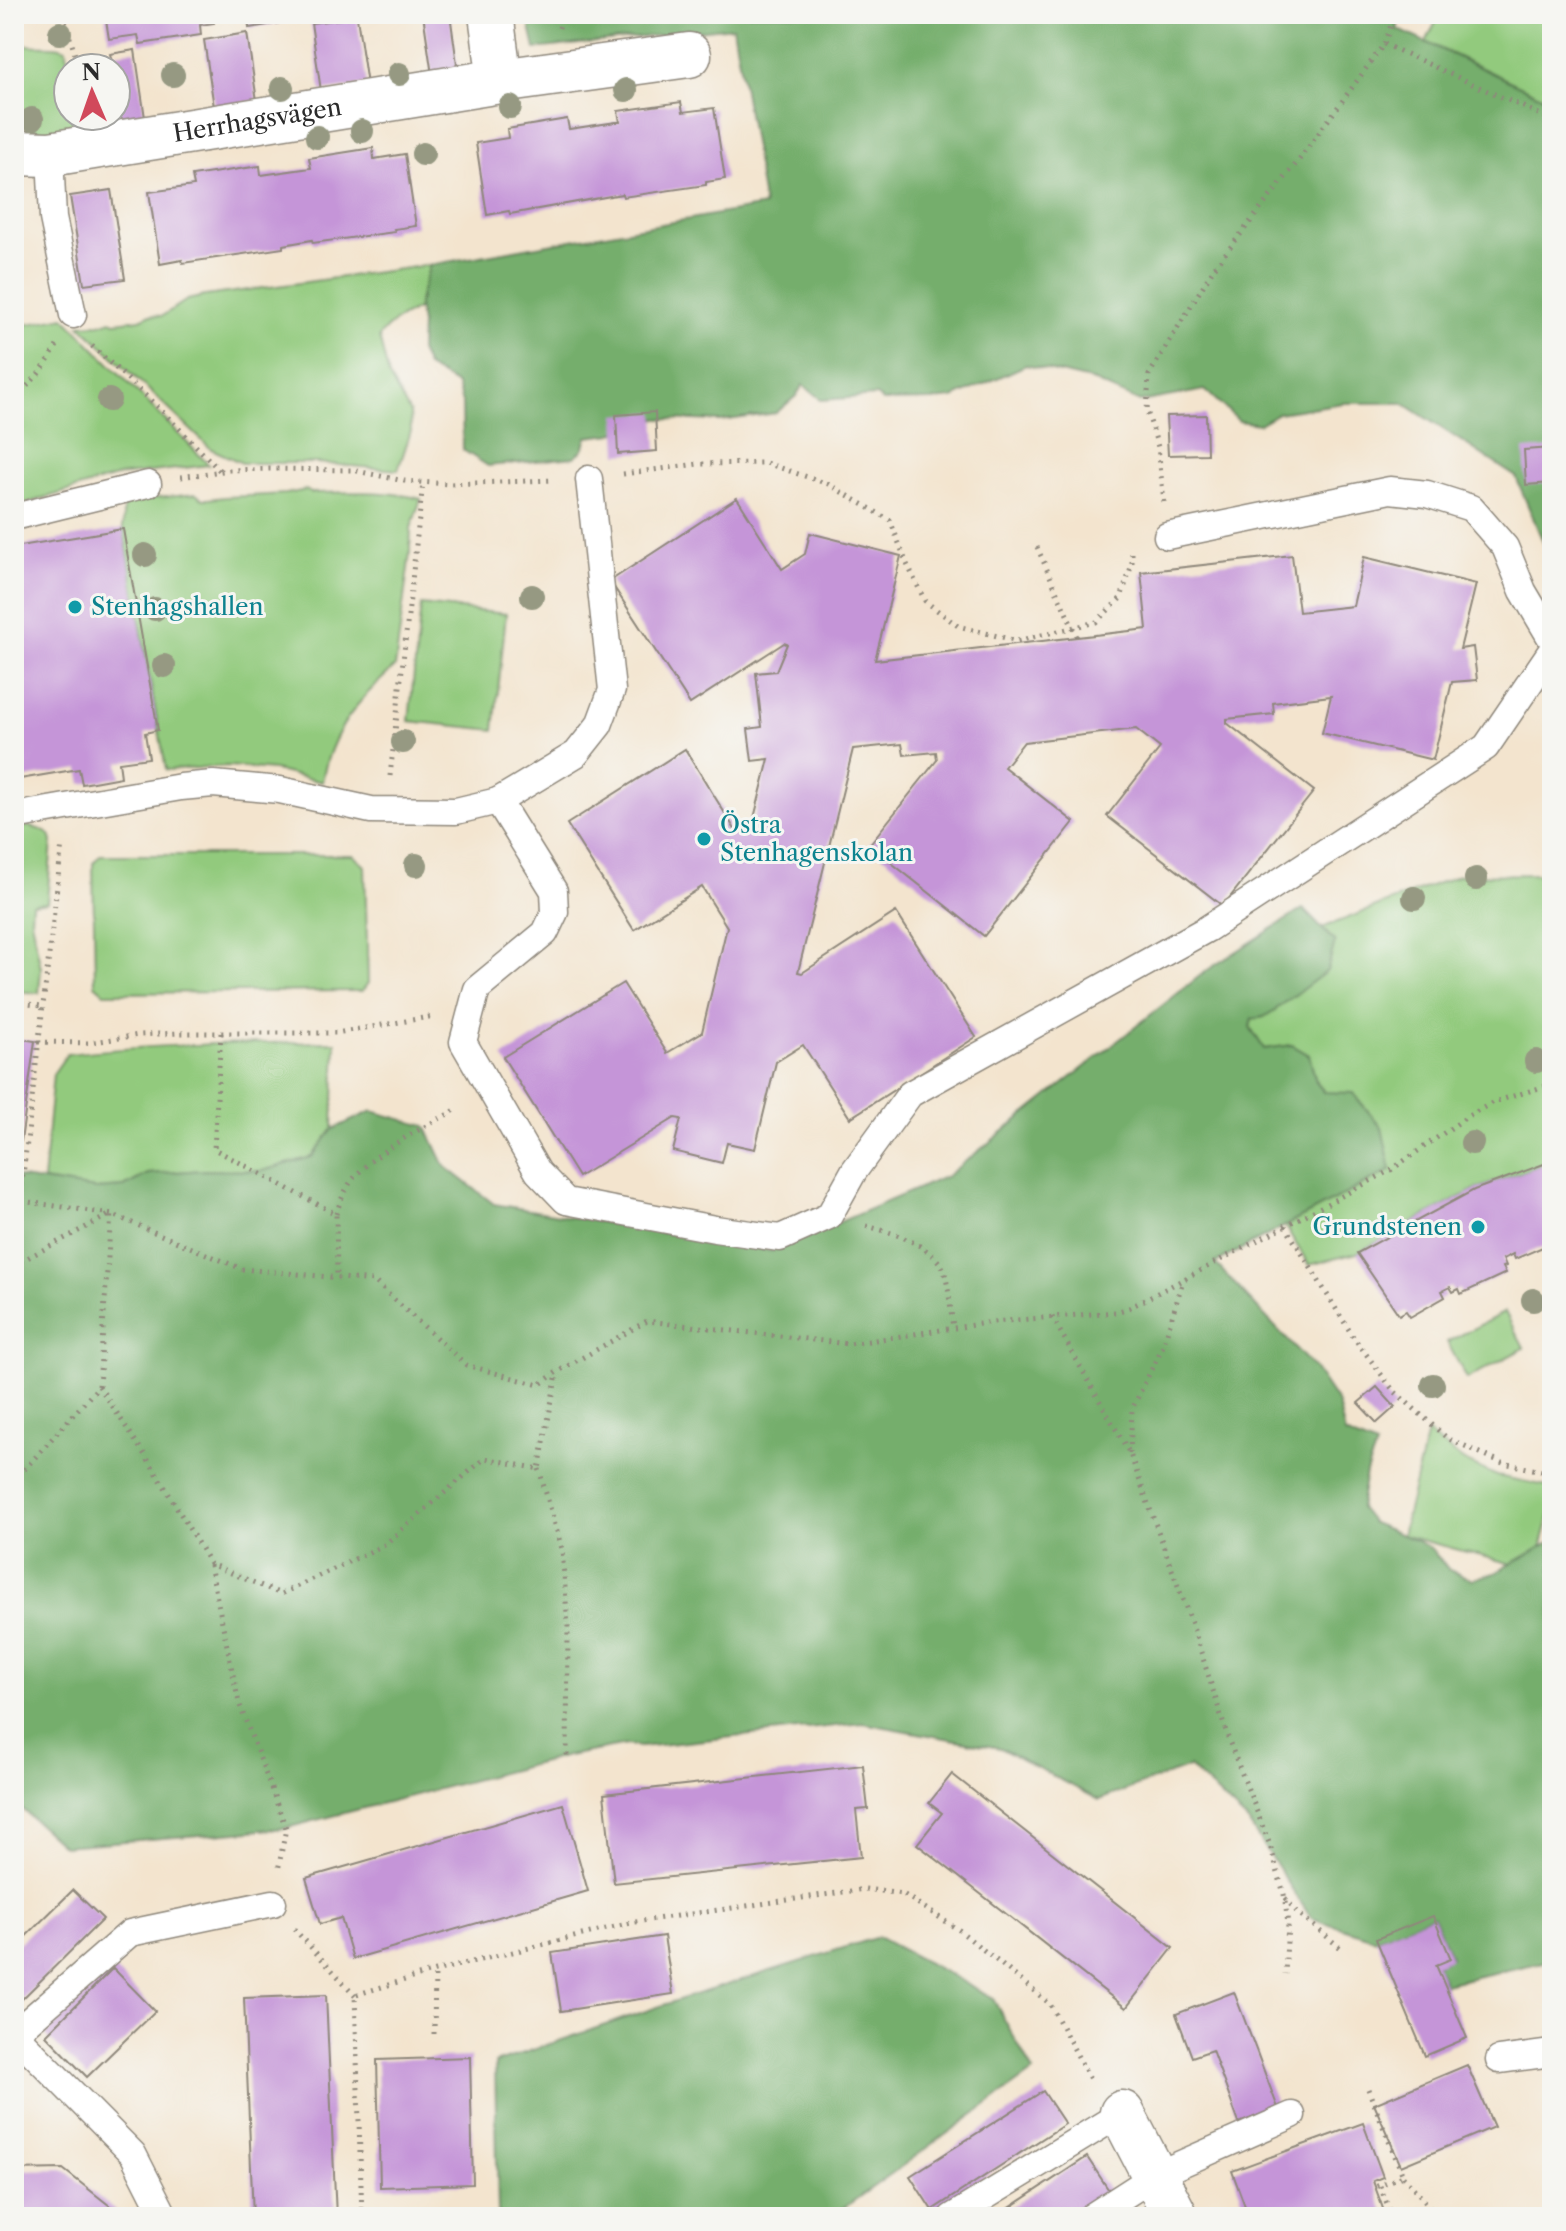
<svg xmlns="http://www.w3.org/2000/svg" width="1566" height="2231" font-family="'Libre Caslon Text',serif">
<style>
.green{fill:#92ca7d;stroke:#5e7a54;stroke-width:2}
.forest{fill:#75ae6c;stroke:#506c4c;stroke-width:2}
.building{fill:#c595d8}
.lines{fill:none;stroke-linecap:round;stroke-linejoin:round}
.service-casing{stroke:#8f887c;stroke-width:29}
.minor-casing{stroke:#8f887c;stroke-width:47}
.path{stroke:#8f887c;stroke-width:5;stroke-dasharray:2 6;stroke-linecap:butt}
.service{stroke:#fff;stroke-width:26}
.minor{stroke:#fff;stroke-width:44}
.tree{fill:#969982}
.culture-dot{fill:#0f9aa8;stroke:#f6f6f2;stroke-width:3}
.labels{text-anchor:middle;stroke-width:6;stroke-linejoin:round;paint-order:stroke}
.street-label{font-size:24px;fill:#2b2b2b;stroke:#f6f6f2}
.culture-label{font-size:24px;fill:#0d838f;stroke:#f6f6f2;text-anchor:start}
</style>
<rect width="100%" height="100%" fill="#f6f6f2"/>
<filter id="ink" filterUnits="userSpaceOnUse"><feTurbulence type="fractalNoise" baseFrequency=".0125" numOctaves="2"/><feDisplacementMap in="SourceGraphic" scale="16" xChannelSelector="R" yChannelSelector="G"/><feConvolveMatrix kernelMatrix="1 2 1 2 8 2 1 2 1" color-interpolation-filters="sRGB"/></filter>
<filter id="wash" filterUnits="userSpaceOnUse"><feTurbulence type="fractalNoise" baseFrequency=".006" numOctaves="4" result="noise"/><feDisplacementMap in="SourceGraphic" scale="32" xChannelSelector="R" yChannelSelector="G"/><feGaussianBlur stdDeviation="1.8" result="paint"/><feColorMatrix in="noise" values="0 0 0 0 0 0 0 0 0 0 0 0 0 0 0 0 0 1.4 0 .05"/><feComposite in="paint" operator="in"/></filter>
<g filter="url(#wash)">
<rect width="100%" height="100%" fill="#f3e4ce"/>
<!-- green -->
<g class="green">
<polygon points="1440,14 1552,14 1552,101 1426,42"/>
<path d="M14,41C32,50 55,42 66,49L70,68H68V116H83L85,130C55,133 38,138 14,115Z"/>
<path d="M430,265L418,304V309C403,316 389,323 379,337L389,377L410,413L411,431L398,470L316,463H242L211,449L80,325L100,324L111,320L115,322L140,319L149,315L162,316L187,300L205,296Z"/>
<polygon points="64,317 209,465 119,476 14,507 14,327"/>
<path d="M306,490L311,493C348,493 385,489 421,499L411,528L410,553L395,667C358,699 330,733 322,782L273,770L229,766L166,770L123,529V503L138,500L196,494L203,499H208L225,497L286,494Z"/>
<polygon points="421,605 506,614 494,730 409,721"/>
<path d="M14,826C28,826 39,827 50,835L52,841L47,902L32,904L31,920L41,968L39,993L14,991Z"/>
<polygon points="100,855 353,855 365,866 368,983 362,991 104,993 95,985 93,863"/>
<polygon points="1552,874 1552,1161 1474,1190 1357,1253 1309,1265 1285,1226 1391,1170 1316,1082 1309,1055 1292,1045 1264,1049 1250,1027 1252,1019 1264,1017 1335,942 1322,928 1459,875"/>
<path d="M336,1042L333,1129L312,1157L262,1171L203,1170L148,1174L124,1187L96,1189L43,1181L53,1074L67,1054C157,1044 246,1043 336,1042Z"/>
<polygon points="1505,1312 1524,1348 1467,1379 1447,1342"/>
<polygon points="1427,1433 1464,1461 1497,1476 1552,1487 1552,1507 1535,1570 1402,1535"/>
</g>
<!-- forest -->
<g class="forest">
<polygon points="527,14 1402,14 1397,29 1552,101 1552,563 1516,477 1403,403 1343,403 1278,413 1259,424 1239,421 1205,390 1140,402 1090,380 1026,365 953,398 933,400 883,401 876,396 822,400 803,385 796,396 776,413 721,421 636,418 613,434 587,437 583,450 574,457 488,466 463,450 462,403 457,385 427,367 420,351 421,324 418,304 430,265 764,206 733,27 535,49"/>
<polygon points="1303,909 1335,942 1327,971 1275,1010 1264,1017 1252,1019 1250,1027 1264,1049 1292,1045 1309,1055 1316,1082 1324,1092 1353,1093 1382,1128 1391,1170 1215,1263 1314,1368 1338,1404 1345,1434 1376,1447 1366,1473 1360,1508 1372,1523 1417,1541 1431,1549 1449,1570 1472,1579 1495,1573 1552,1541 1552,1960 1444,1984 1436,1965 1451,1958 1433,1916 1376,1939 1311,1918 1247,1821 1189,1767 1099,1800 1000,1748 863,1723 640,1747 627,1745 567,1756 286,1828 63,1846 14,1802 14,1177 96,1189 124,1187 148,1174 203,1170 262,1171 312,1157 333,1129 372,1111 426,1126 445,1166 494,1204 772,1251 947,1176 1206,971"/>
<polygon points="878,1937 992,1997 1033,2072 831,2217 503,2217 498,2212 495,2063 675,2001"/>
</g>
<g id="blocks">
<!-- building -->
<g class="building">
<polygon points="105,14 213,14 214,23 200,25 201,35 140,44 138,35 109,39"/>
<polygon points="236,14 310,14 311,18 249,28 248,18 236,19"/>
<polygon points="423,14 450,14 458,71 432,75"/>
<polygon points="357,17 367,85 321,91 311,23"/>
<polygon points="247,33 257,101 214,107 204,40"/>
<polygon points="135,50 145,118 121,121 116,90 116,68 113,68 110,54"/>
<polygon points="681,102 683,112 714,108 725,179 706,182 706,185 623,197 622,194 510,214 509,211 487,215 476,143 508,138 507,129 567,119 569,129 616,122 620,122 618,111"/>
<polygon points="373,148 374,159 405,154 416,226 394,229 395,232 313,243 312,240 283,245 283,248 183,263 182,260 160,264 149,192 194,186 192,176 260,166 261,175 311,168 309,158"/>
<polygon points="111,190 125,279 84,284 70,196"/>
<polygon points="655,412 657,451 618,454 616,415"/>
<polygon points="1206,415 1207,454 1168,455 1166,416"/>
<polygon points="1552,448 1552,483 1526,485 1524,450"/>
<polygon points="737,498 782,569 805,554 810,533 901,556 875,660 1147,629 1141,572 1292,555 1299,612 1353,606 1364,557 1476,584 1460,649 1473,647 1477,680 1452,682 1433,760 1322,733 1331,696 1273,703 1274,714 1227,719 1227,723 1314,791 1223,906 1107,816 1160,748 1136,729 1024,742 1004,767 1074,822 984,936 869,845 937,760 936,752 904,755 902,744 853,749 798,972 802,973 896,912 976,1037 850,1118 803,1045 776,1062 755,1149 727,1143 722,1163 673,1151 681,1119 675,1118 578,1177 503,1057 623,983 667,1053 702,1032 727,927 702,887 634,930 567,824 685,749 736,831 750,834 769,759 752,761 748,729 762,727 756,673 776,671 787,644 784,643 690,704 610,581"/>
<polygon points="123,529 158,730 145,733 149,758 119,762 121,777 82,784 79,769 14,780 14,547"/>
<polygon points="14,1038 35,1041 21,1141 14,1140"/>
<polygon points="1552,1161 1552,1243 1515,1259 1513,1254 1503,1259 1506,1266 1503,1267 1506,1273 1461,1294 1459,1289 1453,1292 1450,1287 1442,1291 1445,1297 1410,1317 1406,1311 1399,1315 1357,1253 1474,1190"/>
<polygon points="1377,1387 1395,1407 1377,1423 1358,1403"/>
<polygon points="863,1765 868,1809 856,1810 861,1857 614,1883 604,1794"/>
<polygon points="952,1774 1173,1948 1126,2008 917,1844 942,1813 929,1803"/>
<polygon points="563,1804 588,1891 353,1959 341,1918 320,1924 306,1878"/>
<polygon points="73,1890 103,1919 14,2007 14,1948"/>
<polygon points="1433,1916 1451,1959 1436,1965 1467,2038 1425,2056 1376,1939"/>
<polygon points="664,1936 673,1994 561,2011 552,1953"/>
<polygon points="113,1968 155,2011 87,2077 46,2035"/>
<polygon points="1234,1992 1278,2108 1239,2123 1212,2050 1192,2057 1176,2014"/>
<polygon points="326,1995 336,2217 253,2217 244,1998"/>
<polygon points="470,2057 473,2184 380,2187 377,2060"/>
<polygon points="1467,2065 1494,2127 1401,2166 1374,2104"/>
<polygon points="1043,2091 1065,2124 932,2210 910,2176"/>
<polygon points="1363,2123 1383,2177 1373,2181 1386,2217 1249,2217 1232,2171"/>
<polygon points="1087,2157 1112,2195 1078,2217 996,2217"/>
<polygon points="63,2169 124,2217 14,2217 14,2170"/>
</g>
</g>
</g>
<g filter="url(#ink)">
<use href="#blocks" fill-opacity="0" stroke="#8f887c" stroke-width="2"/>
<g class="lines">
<!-- service casing -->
<g class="service-casing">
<g id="service">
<polyline points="50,154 53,218 73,315"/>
<polyline points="589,479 612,690 599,725 576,754 498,801 554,891 555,912 545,933 477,989 463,1042 538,1172 566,1201 715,1229 780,1238 829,1216 854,1171 910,1094 1207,929 1486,747 1552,650"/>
<polyline points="14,517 148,484"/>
<polyline points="1167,536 1390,490 1427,494 1471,508 1505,547 1523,591 1552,640"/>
<polyline points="14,816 181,787 213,784 280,790 371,810 456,811 498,801"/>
<polyline points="1499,2060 1552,2053"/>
<polyline points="165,2217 133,2154 14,2034 130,1933 273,1903"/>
<polyline points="952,2217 1122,2113"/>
<polyline points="1091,2217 1156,2175 1292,2115"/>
</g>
</g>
<!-- minor casing -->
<g class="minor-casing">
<g id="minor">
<polyline points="500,81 689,55"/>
<path id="s1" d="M14,153L50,154L500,81L491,14"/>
<polyline points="1122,2113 1176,2217"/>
</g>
</g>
<!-- path -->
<g class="path">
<polyline points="63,14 79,68"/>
<polyline points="559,28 563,17 566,14"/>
<polyline points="1384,44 1552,120"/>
<polyline points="92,346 160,409 221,472"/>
<path d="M14,395C32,386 48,363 58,344"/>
<polyline points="623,474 698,464 766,463 828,484 890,520 907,564 925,601 958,626 1017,641 1096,622 1121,598 1132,564 1132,549"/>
<polyline points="181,477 229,470 270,469 352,470 404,481 449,484 553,480"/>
<polyline points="1164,502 1158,447 1147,411 1149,375 1214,268 1299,160 1384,44 1395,14"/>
<polyline points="1037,547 1077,637"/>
<polyline points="390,776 423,483"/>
<polyline points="14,1002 42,1006"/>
<polyline points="221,1033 214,1149 336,1214 337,1277"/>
<polyline points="38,1042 88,1043 139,1035 178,1033 336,1033 435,1016"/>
<polyline points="14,1200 111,1214 242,1269 374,1281 466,1365 539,1385 557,1372 647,1321 849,1344 993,1322 1116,1312 1129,1308 1391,1170 1468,1116 1494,1102 1552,1084"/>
<polyline points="20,1201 62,844"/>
<path d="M336,1214C340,1202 345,1189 353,1179C380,1147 422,1129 459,1108"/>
<path d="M866,1226C892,1232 926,1243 942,1266C948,1276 951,1314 953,1328"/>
<polyline points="1285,1226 1354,1338 1393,1390 1447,1438 1503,1463 1552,1473"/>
<polyline points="14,1265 111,1214 99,1386 14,1481"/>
<polyline points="1052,1317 1130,1454 1193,1627 1229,1741 1270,1845 1284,1894 1288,1924 1285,1974"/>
<polyline points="99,1386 156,1472 210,1564 281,1594 384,1545 485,1458 539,1469 557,1373"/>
<polyline points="1130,1453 1132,1409 1163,1346 1183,1281"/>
<polyline points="539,1469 562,1549 568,1627 567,1756"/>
<polyline points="210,1565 239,1703 286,1828 278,1871"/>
<polyline points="1285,1898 1297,1912 1343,1950"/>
<polyline points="294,1929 355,1995"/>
<polyline points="434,2034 435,1971"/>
<polyline points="1368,2089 1403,2176 1375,2187"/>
<polyline points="1403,2176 1439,2217"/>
<polyline points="1380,2186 1392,2217"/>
<polyline points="362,2217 355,1995 435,1971 635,1922 865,1889 903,1894 959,1930 1050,2004 1092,2083"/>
</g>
<!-- service -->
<use href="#service" class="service"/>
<!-- minor -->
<use href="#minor" class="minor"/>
</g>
<!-- trees -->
<g class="tree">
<circle cx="60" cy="33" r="12"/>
<circle cx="399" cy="74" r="12"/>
<circle cx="173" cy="75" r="12"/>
<circle cx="282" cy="88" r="12"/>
<circle cx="626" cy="90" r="12"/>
<circle cx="510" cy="107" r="12"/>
<circle cx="32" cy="119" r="12"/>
<circle cx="362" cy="131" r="12"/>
<circle cx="317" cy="137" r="12"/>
<circle cx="423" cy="154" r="12"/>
<circle cx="109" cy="400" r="12"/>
<circle cx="145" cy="555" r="12"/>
<circle cx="532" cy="596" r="12"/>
<circle cx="155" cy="609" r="12"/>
<circle cx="164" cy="666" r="12"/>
<circle cx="403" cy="742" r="12"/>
<circle cx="416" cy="865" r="12"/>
<circle cx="1476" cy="879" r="12"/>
<circle cx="1414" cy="898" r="12"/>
<circle cx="1536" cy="1061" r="12"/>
<circle cx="1472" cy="1143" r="12"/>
<circle cx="1533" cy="1300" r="12"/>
<circle cx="1433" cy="1385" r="12"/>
</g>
</g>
<!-- markers -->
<g class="culture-dot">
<circle cx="75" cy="607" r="8"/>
<circle cx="704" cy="839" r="8"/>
<circle cx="1478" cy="1227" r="8"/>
</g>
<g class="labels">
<!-- street labels -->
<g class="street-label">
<text dy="8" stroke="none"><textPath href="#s1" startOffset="246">Herrhagsvägen</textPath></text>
</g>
<!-- culture labels -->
<g class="culture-label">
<text x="91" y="615">Stenhagshallen</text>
<text x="720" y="833">Östra<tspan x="720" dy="28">Stenhagenskolan</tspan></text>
<text x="1462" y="1235" text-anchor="end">Grundstenen</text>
</g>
</g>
<!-- margin -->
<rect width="1566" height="2231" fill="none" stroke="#f6f6f2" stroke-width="48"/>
<!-- north arrow -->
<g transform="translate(92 92) rotate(358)"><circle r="38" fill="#f6f6f2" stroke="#a5a5a2" stroke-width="2"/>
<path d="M0-6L14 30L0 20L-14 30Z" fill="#d1495b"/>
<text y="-12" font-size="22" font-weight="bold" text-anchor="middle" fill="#2b2b2b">N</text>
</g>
</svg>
